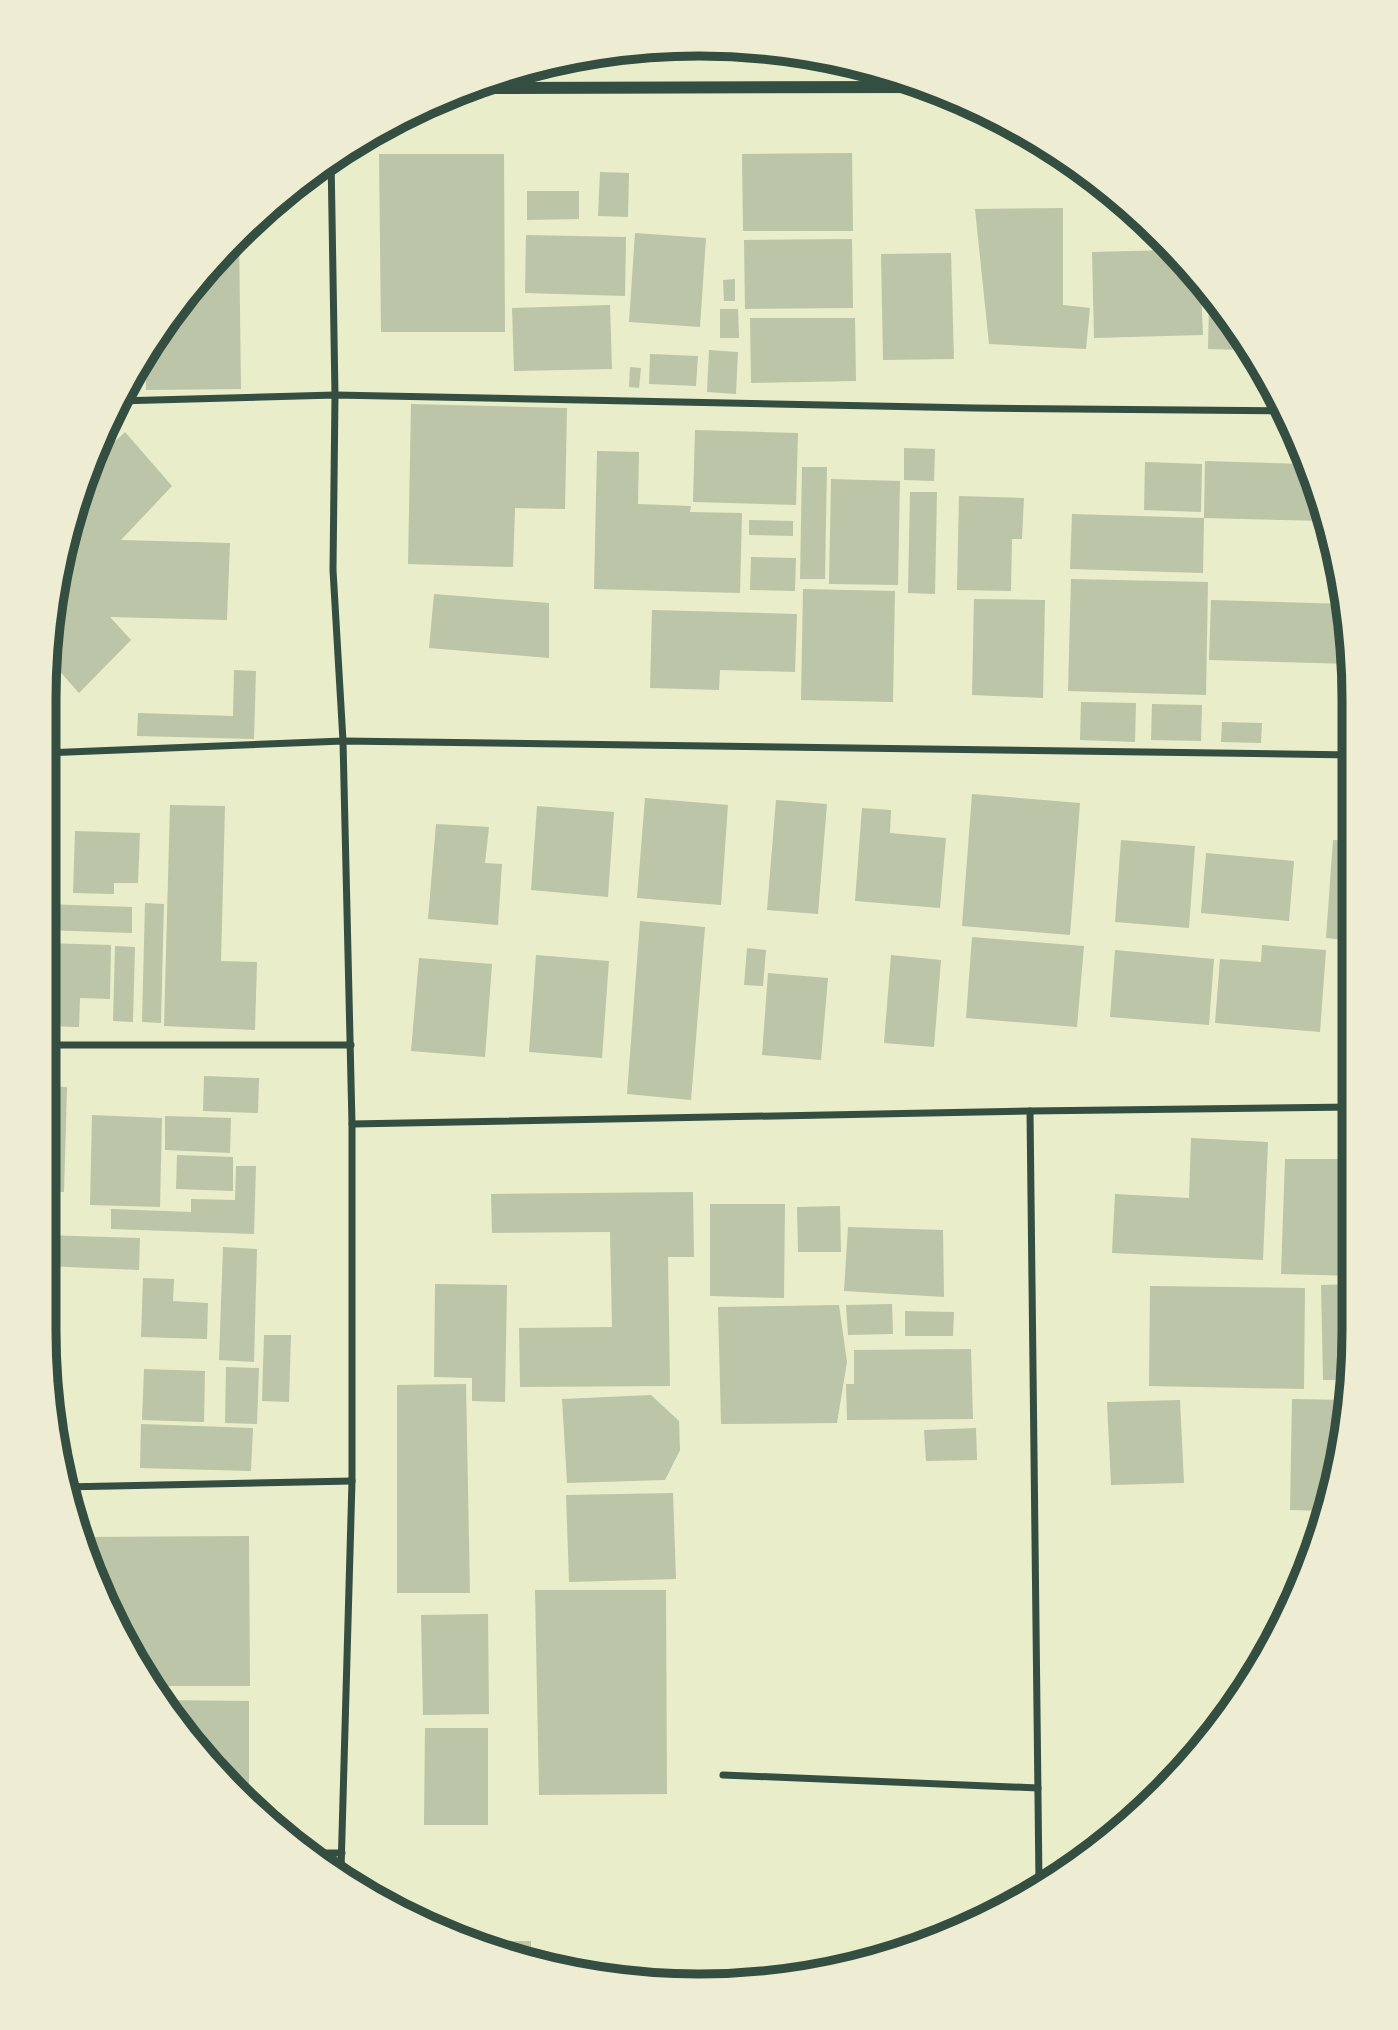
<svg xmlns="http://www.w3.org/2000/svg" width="1398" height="2030" font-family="'Crimson Pro',serif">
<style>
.building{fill:#bcc5a7}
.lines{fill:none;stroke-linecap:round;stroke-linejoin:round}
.minor{stroke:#344e41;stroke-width:7}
.tertiary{stroke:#344e41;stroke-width:12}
.rim{fill:none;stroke:#344e41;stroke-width:9}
</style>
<rect width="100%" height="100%" fill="#e9edc9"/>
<!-- building -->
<g class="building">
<polygon points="852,153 853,231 743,231 742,154"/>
<polygon points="379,154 504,154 505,332 381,332"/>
<polygon points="600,172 629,173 628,217 598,216"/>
<polygon points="527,191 579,191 579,219 527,220"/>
<polygon points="1063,208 1063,305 1090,308 1086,349 989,344 975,209"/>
<polygon points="239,233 241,389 146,390 145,361"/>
<polygon points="635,233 706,238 700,327 629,322"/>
<polygon points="526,235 626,237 625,296 525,293"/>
<polygon points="852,239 853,308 745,309 744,240"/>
<polygon points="1173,250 1201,290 1203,335 1094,338 1092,252"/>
<polygon points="951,253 954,359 883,360 881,254"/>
<polygon points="735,279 735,301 724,301 723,280"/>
<polygon points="1209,303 1211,303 1244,350 1208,349"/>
<polygon points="610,305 612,369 514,371 512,308"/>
<polygon points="720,309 738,309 739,338 720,338"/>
<polygon points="750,318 855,318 856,381 751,383"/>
<polygon points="709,350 738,352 736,394 707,392"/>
<polygon points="650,354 698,356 696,386 649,384"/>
<polygon points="630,367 641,368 639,388 629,387"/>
<polygon points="138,372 138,386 128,386"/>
<polygon points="411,404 567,408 565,509 515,508 513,567 408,564"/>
<polygon points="695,430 798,433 796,505 693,502"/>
<polygon points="125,432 172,486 121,540 230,543 227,620 110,617 131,640 79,693 48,658 56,572 93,462"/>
<polygon points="904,448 935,449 934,481 904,480"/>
<polygon points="597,451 639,452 638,504 691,506 690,512 742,513 740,593 594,589"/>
<polygon points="1205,461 1305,464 1325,521 1204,518"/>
<polygon points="1145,462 1202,464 1201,512 1144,510"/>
<polygon points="802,467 827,467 825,579 800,579"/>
<polygon points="831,479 900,481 898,585 829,584"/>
<polygon points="910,492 937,492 935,594 908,593"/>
<polygon points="959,496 1024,498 1022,539 1012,539 1011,591 957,590"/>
<polygon points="1072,514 1204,518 1203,573 1070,569"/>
<polygon points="749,520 793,521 793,536 749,535"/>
<polygon points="751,557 796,558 795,591 750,590"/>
<polygon points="1071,579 1208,582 1206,695 1068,691"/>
<polygon points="803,589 895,591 893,702 801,700"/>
<polygon points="434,594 549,603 549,658 429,648"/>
<polygon points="974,599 1045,600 1043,698 972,695"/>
<polygon points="1211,600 1345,604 1351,664 1209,660"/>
<polygon points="652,610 797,614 795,672 720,670 719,690 650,688"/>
<polygon points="234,670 256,671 254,739 137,736 138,713 233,716"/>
<polygon points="1081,702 1136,703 1135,742 1080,740"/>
<polygon points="1152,704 1202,705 1201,741 1151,740"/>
<polygon points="1222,722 1262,723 1261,743 1221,742"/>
<polygon points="972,794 1080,803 1070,935 962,926"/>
<polygon points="645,798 728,805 721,905 637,898"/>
<polygon points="776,800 827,804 818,914 767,910"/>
<polygon points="170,805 225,806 221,961 257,962 255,1030 164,1026"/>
<polygon points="537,806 614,812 608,897 531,890"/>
<polygon points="862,808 891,810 890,833 946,838 940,908 855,901"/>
<polygon points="436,824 489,827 485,863 502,864 498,925 428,919"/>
<polygon points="75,831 140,833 138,883 114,883 114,894 73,893"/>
<polygon points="1121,840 1195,846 1189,928 1115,922"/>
<polygon points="1333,840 1354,841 1354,941 1326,938"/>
<polygon points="1206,853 1294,861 1289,921 1201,913"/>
<polygon points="145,903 164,904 161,1023 142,1022"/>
<polygon points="44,904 132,907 132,933 44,930"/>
<polygon points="640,921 705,927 691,1100 627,1094"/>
<polygon points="972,937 1084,946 1077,1027 966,1018"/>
<polygon points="44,943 111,945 110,999 80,998 79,1027 44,1026"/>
<polygon points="1262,945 1326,950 1320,1032 1215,1023 1220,959 1261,962"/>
<polygon points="115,946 135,947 133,1022 113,1021"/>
<polygon points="747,948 766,950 763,986 744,985"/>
<polygon points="1115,950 1214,959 1209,1025 1110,1017"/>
<polygon points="536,955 609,961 602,1058 529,1052"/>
<polygon points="891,955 941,960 934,1047 884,1043"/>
<polygon points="419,958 492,964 485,1057 411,1051"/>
<polygon points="768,973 828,978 821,1060 762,1055"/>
<polygon points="1352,1001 1354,1001 1354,1031 1350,1031"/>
<polygon points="204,1076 259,1078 258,1113 203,1111"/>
<polygon points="44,1086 67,1087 64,1192 44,1191"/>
<polygon points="92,1115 162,1118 160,1207 90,1205"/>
<polygon points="165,1116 231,1118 230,1153 165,1150"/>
<polygon points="1191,1138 1268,1142 1263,1260 1112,1253 1115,1194 1189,1198"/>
<polygon points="177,1155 233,1157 233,1191 176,1189"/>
<polygon points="1285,1159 1354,1159 1354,1276 1281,1274"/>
<polygon points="236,1166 256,1166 254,1234 111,1229 111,1209 191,1212 191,1199 235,1200"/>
<polygon points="693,1192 694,1257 668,1257 670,1386 520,1387 519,1328 612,1327 610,1232 492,1233 491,1194"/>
<polygon points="710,1204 785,1204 784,1298 710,1296"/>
<polygon points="840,1206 841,1252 798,1252 797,1207"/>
<polygon points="848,1227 943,1230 944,1297 844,1291"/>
<polygon points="44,1235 140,1238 139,1270 44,1266"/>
<polygon points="223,1247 257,1249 254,1362 219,1360"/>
<polygon points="143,1278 174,1279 173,1301 208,1303 207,1339 141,1337"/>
<polygon points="435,1284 507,1285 505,1402 472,1401 472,1378 434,1377"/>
<polygon points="1354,1284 1354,1331 1349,1380 1323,1380 1321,1285"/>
<polygon points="1150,1286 1305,1288 1304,1389 1149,1386"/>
<polygon points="892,1304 893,1334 848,1335 846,1305"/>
<polygon points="839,1305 847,1362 837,1423 721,1424 718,1307"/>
<polygon points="905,1311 954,1312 953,1336 905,1336"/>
<polygon points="264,1335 291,1335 289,1402 262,1401"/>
<polygon points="971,1349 973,1419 847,1420 846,1384 854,1384 854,1350"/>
<polygon points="226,1367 259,1368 257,1424 225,1423"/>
<polygon points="144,1369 205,1371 204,1422 142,1420"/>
<polygon points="466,1384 470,1593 397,1593 397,1385"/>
<polygon points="651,1395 679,1421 680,1450 665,1480 567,1483 562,1399"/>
<polygon points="1292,1399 1347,1400 1342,1459 1326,1511 1290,1510"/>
<polygon points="1180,1400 1184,1483 1111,1485 1107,1402"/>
<polygon points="141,1424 253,1428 251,1471 140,1468"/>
<polygon points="976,1428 977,1460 926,1461 924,1430"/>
<polygon points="673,1493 676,1579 569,1582 566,1495"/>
<polygon points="249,1536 250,1686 150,1686 83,1537"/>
<polygon points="535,1590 666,1590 667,1794 539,1795"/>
<polygon points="488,1614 489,1714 423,1715 421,1615"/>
<polygon points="159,1700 249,1701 249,1803 229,1780"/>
<polygon points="425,1728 488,1728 488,1825 424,1825"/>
<polygon points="467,1941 531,1941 531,1958 470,1942"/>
</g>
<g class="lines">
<!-- minor -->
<g class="minor">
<polyline points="331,157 335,395 333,570 343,741 352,1124 352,1481 341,1870"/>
<polyline points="117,401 335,395 975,408 1287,411"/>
<polyline points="44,753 343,741 1354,755"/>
<polyline points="44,1045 351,1045"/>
<polyline points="1030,1111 1039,1883"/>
<polyline points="352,1124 1030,1111 1354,1107"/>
<polyline points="64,1487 352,1481"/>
<polyline points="723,1775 1038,1788"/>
<polyline points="315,1853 342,1853"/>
</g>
<!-- tertiary -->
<polyline class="tertiary" points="465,88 927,87"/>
</g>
<!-- crop -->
<path d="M0 0H1398V2030H0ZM699 56H699A643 643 0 0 1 1342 699V1331A643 643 0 0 1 699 1974H699A643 643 0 0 1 56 1331V699A643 643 0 0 1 699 56Z" fill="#eeecd3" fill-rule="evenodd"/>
<path class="rim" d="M699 56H699A643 643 0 0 1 1342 699V1331A643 643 0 0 1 699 1974H699A643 643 0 0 1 56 1331V699A643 643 0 0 1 699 56Z"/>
</svg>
